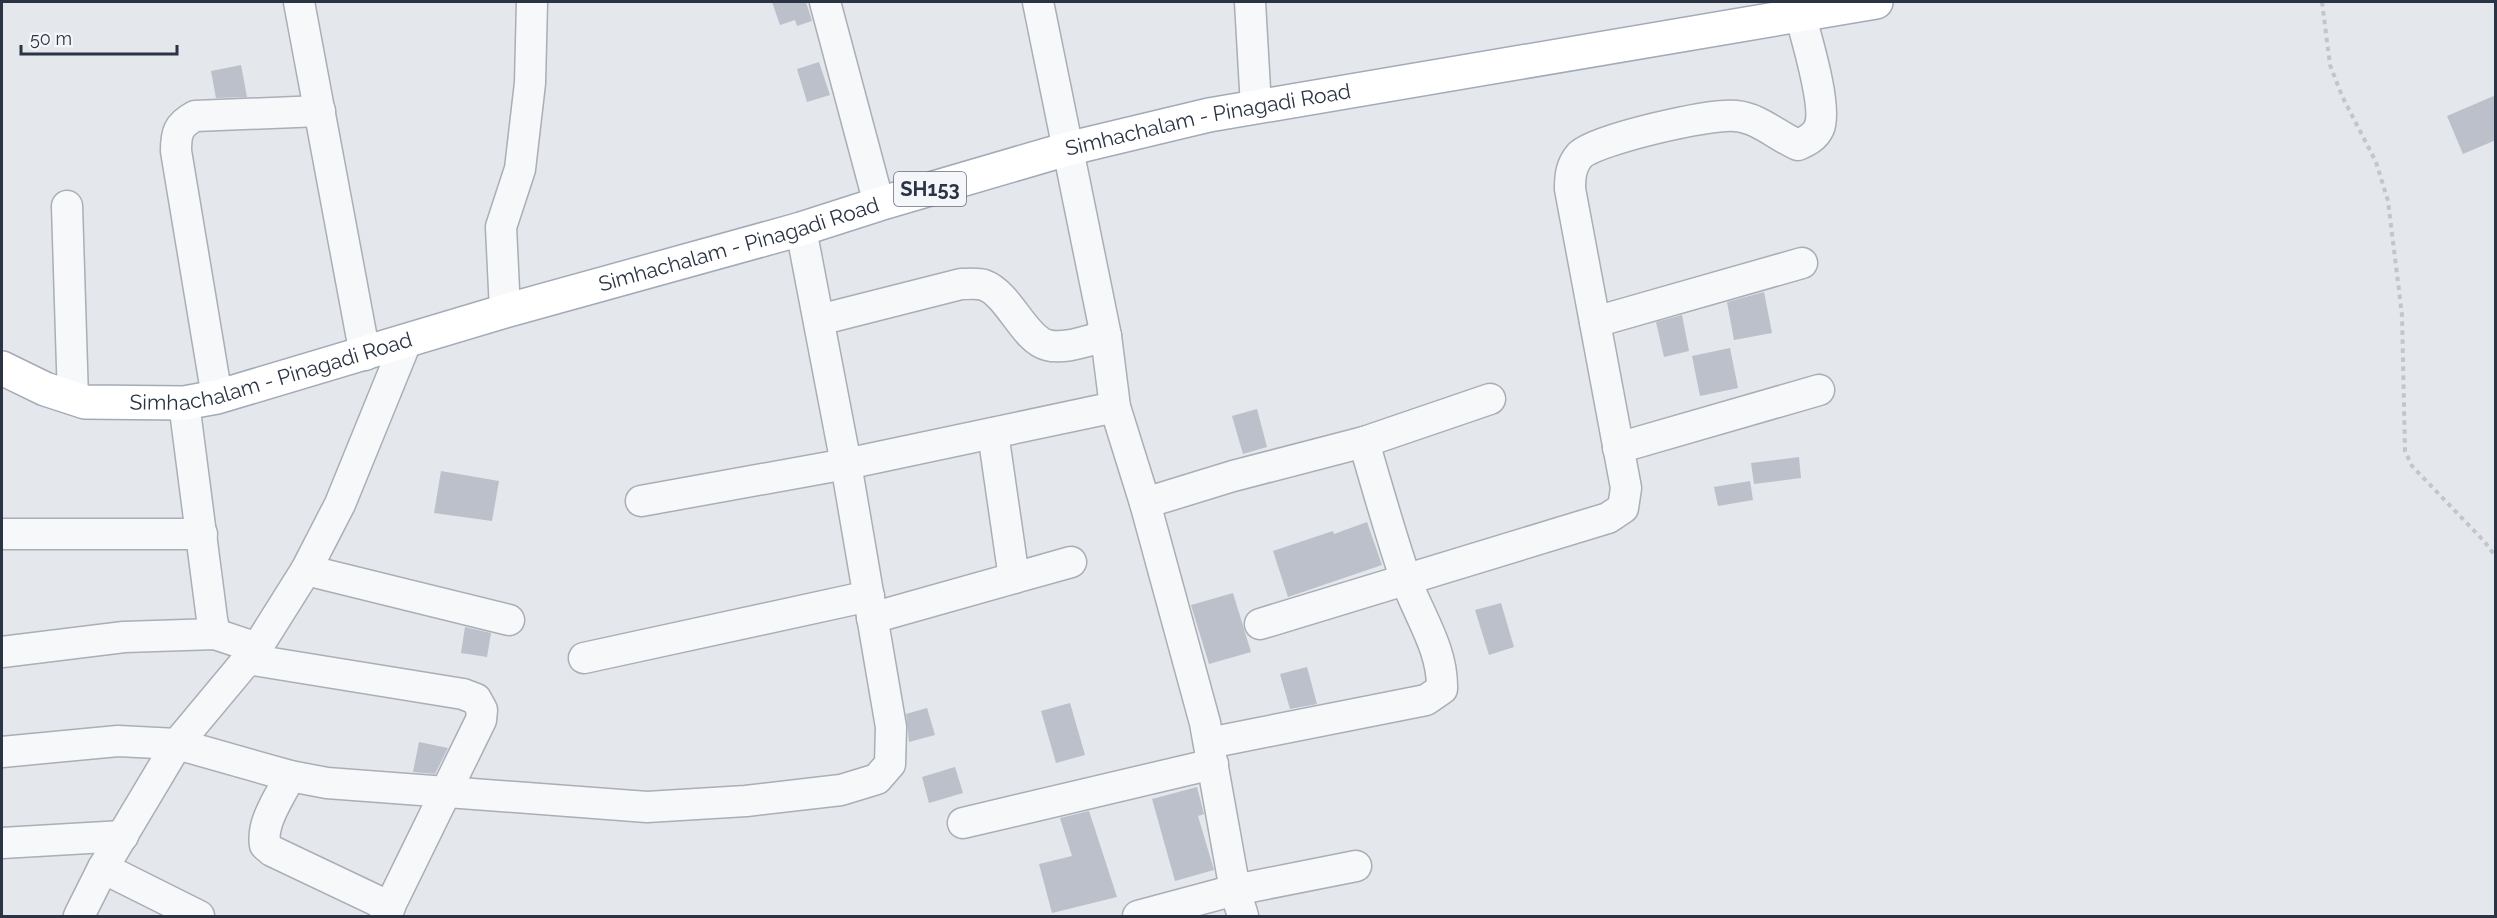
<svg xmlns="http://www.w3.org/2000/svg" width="2497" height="918" font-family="Raleway,sans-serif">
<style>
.building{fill:#bbc0ca}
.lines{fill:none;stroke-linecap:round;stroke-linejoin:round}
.minor-casing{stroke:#a9aeb7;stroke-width:33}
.major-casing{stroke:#a3abb8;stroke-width:36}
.path{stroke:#c2c5cb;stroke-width:4;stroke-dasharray:4.5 4.5;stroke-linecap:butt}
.minor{stroke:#f7f8fa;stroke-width:30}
.major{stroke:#fff;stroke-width:33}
.labels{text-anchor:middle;stroke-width:6;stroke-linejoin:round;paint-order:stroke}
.shield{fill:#f4f6f9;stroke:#676e7b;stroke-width:1.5}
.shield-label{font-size:20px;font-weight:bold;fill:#2b3445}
.street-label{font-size:21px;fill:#2b3445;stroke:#f4f6f9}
</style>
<rect width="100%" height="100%" fill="#e4e7ec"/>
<!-- building -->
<g class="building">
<polygon points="772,2 806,2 812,21 797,26 795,20 780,25"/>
<polygon points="819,62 830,95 807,102 797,69"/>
<polygon points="241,65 247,97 216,98 211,71"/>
<polygon points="2496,95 2496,140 2463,154 2447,116"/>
<polygon points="1764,292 1772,333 1734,340 1727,302"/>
<polygon points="1682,315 1689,351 1664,357 1656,322"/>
<polygon points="1730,348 1738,388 1700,396 1692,356"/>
<polygon points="1257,409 1267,447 1243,454 1232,416"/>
<polygon points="1799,457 1801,478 1754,484 1751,463"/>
<polygon points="441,471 499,481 492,521 434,513"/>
<polygon points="1750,481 1753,500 1718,506 1714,487"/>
<polygon points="1367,522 1382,565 1288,597 1273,551 1333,531 1334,534"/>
<polygon points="1233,593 1251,652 1209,664 1191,605"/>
<polygon points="1501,603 1514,647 1489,655 1475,610"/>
<polygon points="465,627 491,633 487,657 461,653"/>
<polygon points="1307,667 1317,704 1290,709 1280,674"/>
<polygon points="1070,703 1085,755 1056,763 1041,711"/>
<polygon points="927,708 935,735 909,742 906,714"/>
<polygon points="419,742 448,748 435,774 413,772"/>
<polygon points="955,767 963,793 929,803 922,777"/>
<polygon points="1197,787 1204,814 1198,816 1214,870 1175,881 1152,799"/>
<polygon points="1089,811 1117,897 1052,913 1039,864 1072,856 1060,818"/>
</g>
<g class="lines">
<!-- minor casing -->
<g class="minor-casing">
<g id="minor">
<polyline points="299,2 365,355"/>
<polyline points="825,2 879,204"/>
<polyline points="1038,2 1106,336 1115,407 1145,503 1205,723 1235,890 1243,916"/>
<polyline points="1250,2 1256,107"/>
<polyline points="67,206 73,399"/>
<polyline points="505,311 501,227 520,169 530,83 532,2"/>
<path d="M819,320L961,284C968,284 978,283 984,285C1009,294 1024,339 1047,345C1065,350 1088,340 1106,336"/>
<polyline points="1595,322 1802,263"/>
<path d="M217,397L176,151C176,133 178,125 195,116L320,111"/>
<polyline points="184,403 212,619 215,634"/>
<polyline points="993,433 1014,578"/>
<polyline points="1618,448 1819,390"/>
<polyline points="641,501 846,464 1115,407"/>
<polyline points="1145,503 1233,476 1364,442 1490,399"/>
<polyline points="2,534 202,534"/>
<polyline points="306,570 509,620"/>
<polyline points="872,618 1071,562"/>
<path d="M1260,624L1608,518L1623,508L1626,488L1570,189C1570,176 1571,165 1580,155C1598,139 1710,113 1736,116C1759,118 1777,136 1798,145C1807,141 1815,137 1819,128C1828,108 1806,37 1800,14"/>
<polyline points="2,652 124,637 215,634 257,648"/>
<polyline points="584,658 869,596"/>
<polyline points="247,659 463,694 476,699 482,710 481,720 385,916"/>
<path d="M1209,743L1426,700L1442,689C1443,648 1418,615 1405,577C1390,533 1377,487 1364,442"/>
<polyline points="2,752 118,741 177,744 290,776 327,783 647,807 746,801 841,790 877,779 890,764 891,727 846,464 801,229"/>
<path d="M290,776C280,797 261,822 265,845L272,851L390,907"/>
<polyline points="963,823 1213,764"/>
<polyline points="2,843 123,836"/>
<polyline points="103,868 199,916"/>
<polyline points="79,916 103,868 177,744 257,648 306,570 340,504 406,342"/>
<polyline points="1138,916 1235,890 1356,866"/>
</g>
</g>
<!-- major casing -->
<g class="major-casing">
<g id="major">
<path id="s1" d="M2,368L45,389L85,402L184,403L217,397L505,311L801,229L879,204L1067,149L1209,115L1876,2"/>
</g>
</g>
<!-- path -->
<polyline class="path" points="2322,2 2330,65 2342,96 2376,162 2388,201 2402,315 2405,451 2412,466 2484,541 2496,557"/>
<!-- minor -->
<use href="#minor" class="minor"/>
<!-- major -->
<use href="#major" class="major"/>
</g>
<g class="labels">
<!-- shield labels -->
<rect class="shield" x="894" y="172" width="72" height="34" rx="4.5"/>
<g class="shield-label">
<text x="930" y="196">SH153</text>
</g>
<!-- street labels -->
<g class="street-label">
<text dy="7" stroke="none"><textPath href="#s1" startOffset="1252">Simhachalam - Pinagadi Road</textPath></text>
<text dy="7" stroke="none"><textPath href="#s1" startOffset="766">Simhachalam - Pinagadi Road</textPath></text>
<text dy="7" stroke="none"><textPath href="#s1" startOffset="280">Simhachalam - Pinagadi Road</textPath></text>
</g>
</g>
<!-- border -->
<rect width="2497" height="918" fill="none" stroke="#2b3445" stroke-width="6"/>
<!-- scale -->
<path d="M21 45v9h156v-9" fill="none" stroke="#2b3445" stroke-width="3"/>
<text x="30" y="45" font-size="18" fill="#2b3445" stroke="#f4f6f9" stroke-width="4.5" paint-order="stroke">50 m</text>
</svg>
